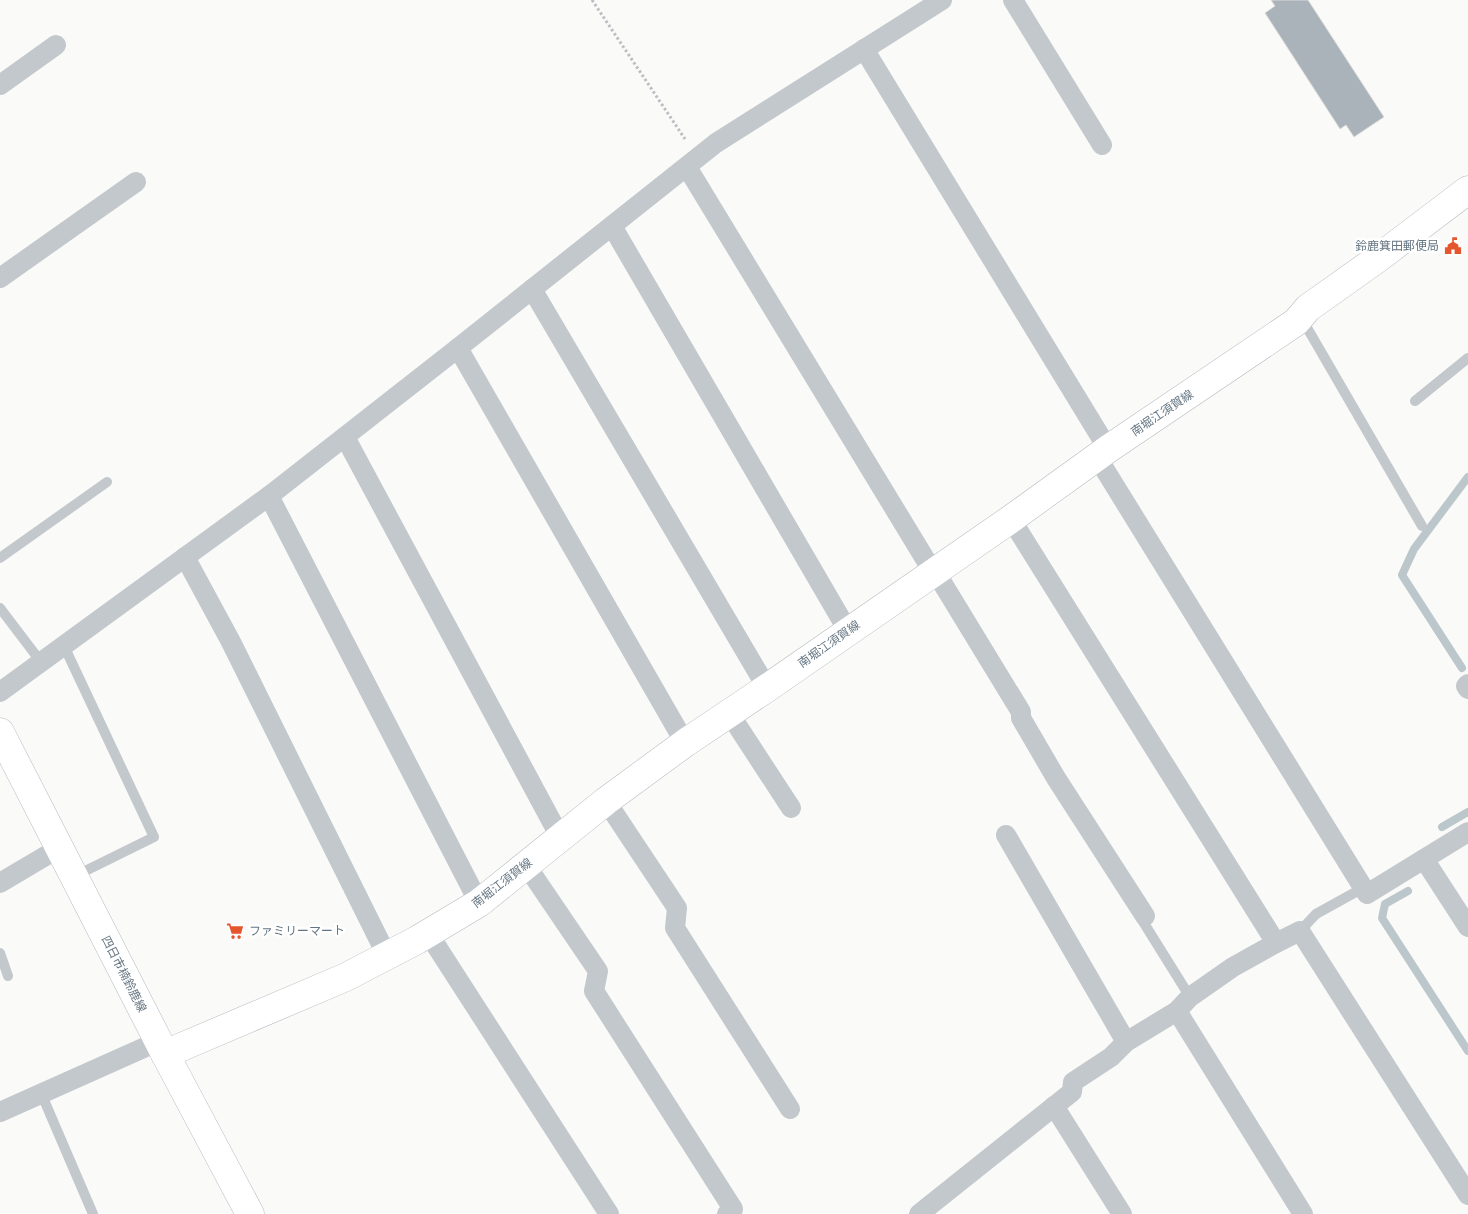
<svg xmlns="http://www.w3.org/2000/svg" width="1468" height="1214" font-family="'DejaVu Sans','Noto Sans JP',sans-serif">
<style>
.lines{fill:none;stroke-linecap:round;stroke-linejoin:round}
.stream{stroke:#bbc7cb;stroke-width:8}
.building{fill:#aab3b9;stroke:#dcdcda}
.secondary-casing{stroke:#b3babf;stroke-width:29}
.primary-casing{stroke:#b5babe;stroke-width:29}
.path{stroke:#bbbfc2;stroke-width:3;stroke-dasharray:2.5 2.5;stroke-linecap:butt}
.service{stroke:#c3c8cc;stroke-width:10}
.minor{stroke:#c3c8cc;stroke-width:20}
.secondary{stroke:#fff;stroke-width:28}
.primary{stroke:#fff;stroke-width:28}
.labels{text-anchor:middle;stroke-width:5;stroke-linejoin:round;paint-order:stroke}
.poi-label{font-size:12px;fill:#657683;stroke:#fff;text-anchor:end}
.street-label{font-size:12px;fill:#657683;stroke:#fff}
</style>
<rect width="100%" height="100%" fill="#fafaf8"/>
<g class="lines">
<!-- stream -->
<g class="stream">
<polyline points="1462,668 1402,575 1414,549 1468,477"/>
<polyline points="1442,827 1468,812"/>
<polyline points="1408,891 1385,904 1382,918 1468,1051"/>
</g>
</g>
<!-- building -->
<polygon class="building" points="1271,0 1308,0 1384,117 1354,137 1346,125 1340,129 1265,13 1275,6"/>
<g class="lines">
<!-- secondary casing -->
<g class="secondary-casing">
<polyline id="secondary" points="165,1054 346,977 417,940 479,903 606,801 685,743 767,688 1011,519 1108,449 1296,322 1308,308 1377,259 1468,190"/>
</g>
<!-- primary casing -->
<g class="primary-casing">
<polyline id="primary" points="0,732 165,1054 250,1214"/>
</g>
<!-- path -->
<polyline class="path" points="592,0 685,139"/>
<!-- service -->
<g class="service">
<polyline points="1302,319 1422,526"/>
<polyline points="1415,401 1468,358"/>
<polyline points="0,558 107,482"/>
<polyline points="0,608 41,662"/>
<polyline points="64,646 154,837 75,876"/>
<polyline points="1145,916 1142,920 1190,997"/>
<polyline points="1300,931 1316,914 1363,888"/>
<polyline points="0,953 8,976"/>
<polyline points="41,1093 93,1214"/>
</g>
<!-- minor -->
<g class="minor">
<polyline points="1013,0 1102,145"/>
<polyline points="864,49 1108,449"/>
<polyline points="0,85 56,45"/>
<polyline points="687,167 933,572"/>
<polyline points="612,226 848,631"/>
<polyline points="0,278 136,182"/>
<polyline points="532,289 767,688"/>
<polyline points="458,348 685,743"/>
<polyline points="345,437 560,837"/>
<polyline points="1097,457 1367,894 1424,859"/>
<polyline points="269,496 479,903"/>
<polyline points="1011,519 1276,943"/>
<polyline points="185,557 231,642 387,956"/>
<polyline points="935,571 1021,712 1021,718 1056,778 1145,916"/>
<polyline points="1468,684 1466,686 1468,689"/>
<polyline points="0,692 269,496 458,348 716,143 942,0"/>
<polyline points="729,713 791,808"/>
<polyline points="606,801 677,908 675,928 790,1109"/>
<polyline points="1468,832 1424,859 1468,927"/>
<polyline points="1006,835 1126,1042"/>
<polyline points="526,865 598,971 594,991 733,1209 727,1214"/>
<polyline points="0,883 59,848"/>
<polyline points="428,933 609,1214"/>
<polyline points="1177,1011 1303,1214"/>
<polyline points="1054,1106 1122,1214"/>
<polyline points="0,1112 159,1041"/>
<polyline points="919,1214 1072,1092 1073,1082 1111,1057 1126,1042 1177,1011 1190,997 1233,967 1276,943 1300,931 1468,1195"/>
</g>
<!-- secondary -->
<use href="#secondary" class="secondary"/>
<!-- primary -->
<use href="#primary" class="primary"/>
</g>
<!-- icons -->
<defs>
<g id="civic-bare" transform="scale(1.35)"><path d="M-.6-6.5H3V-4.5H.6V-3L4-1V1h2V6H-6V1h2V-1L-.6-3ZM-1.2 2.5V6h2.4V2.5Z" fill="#e4572e" stroke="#fff" stroke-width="2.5" paint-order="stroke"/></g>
<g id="supermarket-bare" transform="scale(1.35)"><path d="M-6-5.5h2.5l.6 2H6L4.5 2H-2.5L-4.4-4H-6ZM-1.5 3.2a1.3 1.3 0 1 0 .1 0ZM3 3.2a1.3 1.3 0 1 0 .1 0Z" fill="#e4572e" stroke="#fff" stroke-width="2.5" paint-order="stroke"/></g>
</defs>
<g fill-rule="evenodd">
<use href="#civic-bare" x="1453" y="246"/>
<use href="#supermarket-bare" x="235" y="931"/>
</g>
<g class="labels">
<!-- poi labels -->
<g class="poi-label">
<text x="1439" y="250">鈴鹿箕田郵便局</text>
<text x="249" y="935" text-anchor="start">ファミリーマート</text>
</g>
<!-- street labels -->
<g class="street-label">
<text transform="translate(1162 413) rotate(-34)" y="4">南堀江須賀線</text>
<text transform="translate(829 644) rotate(-35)" y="4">南堀江須賀線</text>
<text transform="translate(502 883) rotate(-38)" y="4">南堀江須賀線</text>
<text transform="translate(124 974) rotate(63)" y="4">四日市楠鈴鹿線</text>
</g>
</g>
</svg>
